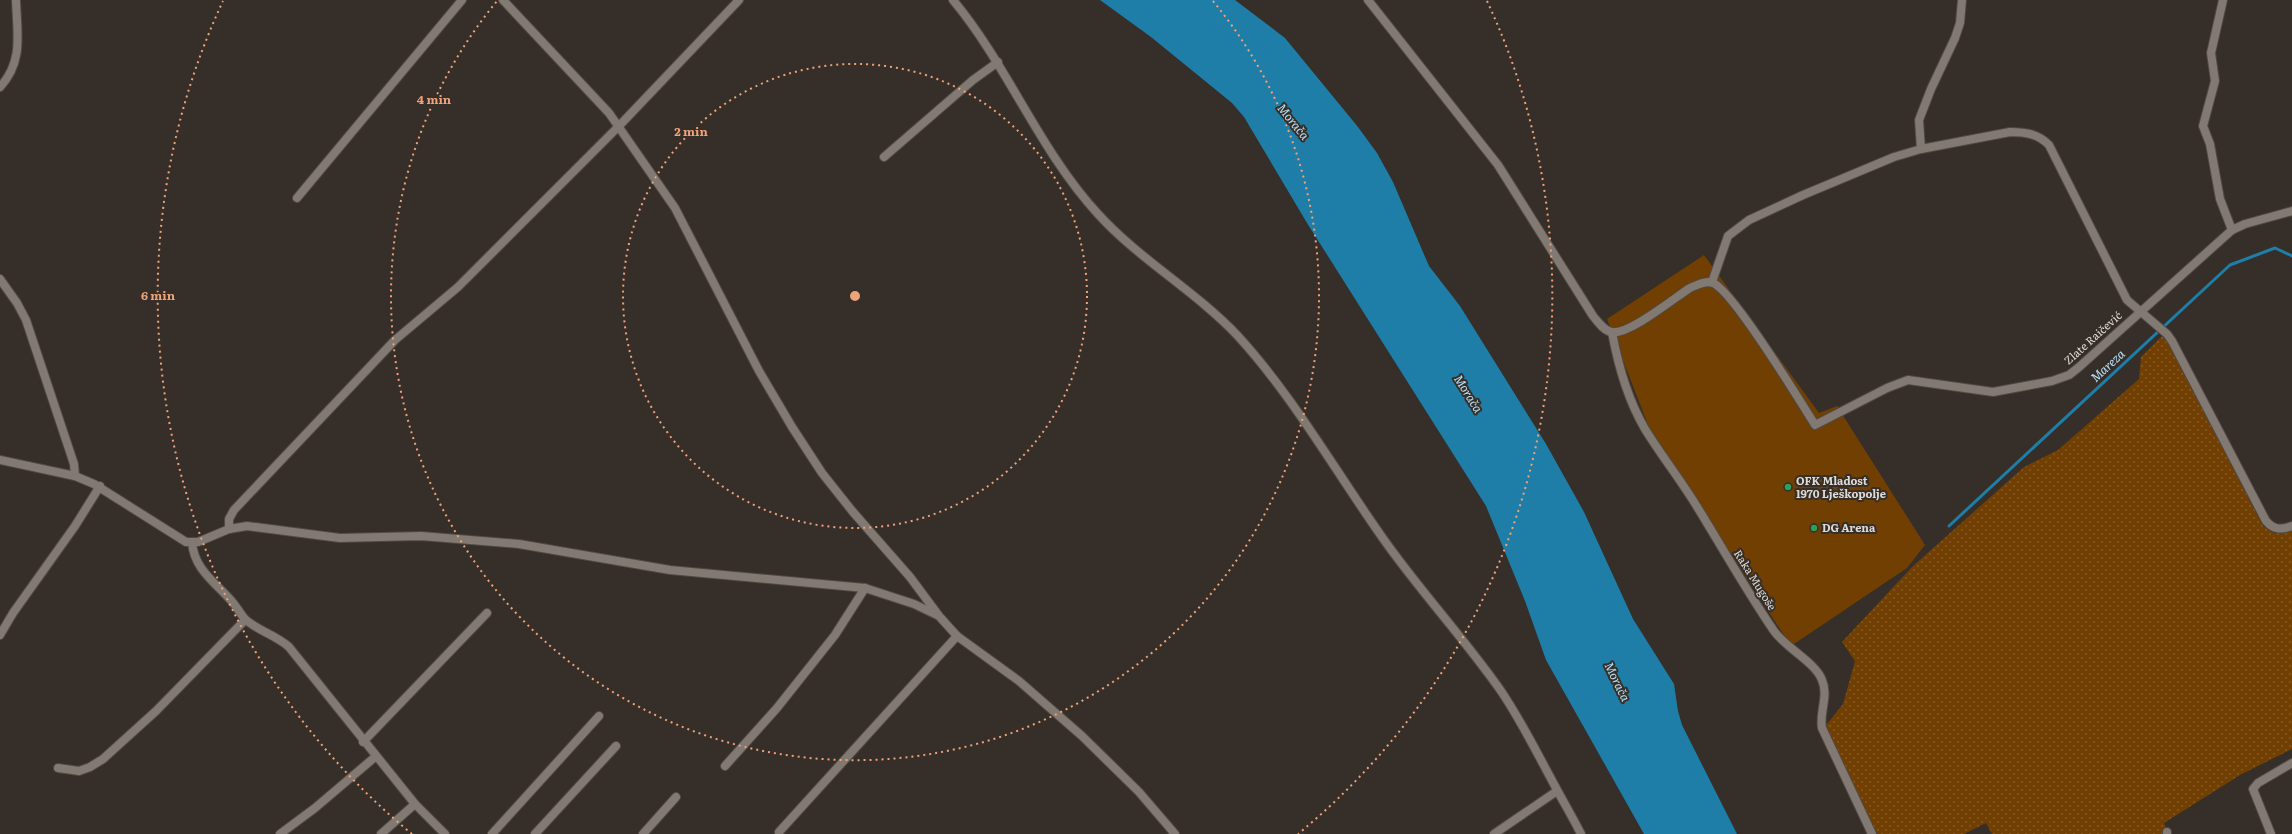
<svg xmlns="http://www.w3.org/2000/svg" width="2292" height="834" font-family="Literata,serif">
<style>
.grass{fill:url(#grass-dots)}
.pitch{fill:#713f02}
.water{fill:#1e7ea7}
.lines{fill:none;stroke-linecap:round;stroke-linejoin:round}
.stream{stroke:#1e7ea7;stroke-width:3}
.minor-casing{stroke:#4f4a44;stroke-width:10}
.minor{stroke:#817972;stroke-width:8}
.ring{fill:none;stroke:#f0a278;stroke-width:2;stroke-dasharray:2 4}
.leisure-dot{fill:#2e9e5b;stroke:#362e28;stroke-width:1.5}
.labels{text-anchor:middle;stroke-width:4;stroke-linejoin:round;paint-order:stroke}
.street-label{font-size:11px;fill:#dfdbd7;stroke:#362e28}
.poi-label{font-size:11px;font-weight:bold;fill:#dfdbd7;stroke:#362e28;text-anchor:start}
.water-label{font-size:12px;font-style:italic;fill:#b8e2f8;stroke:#362e28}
.centre{fill:#f0a278;stroke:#362e28;stroke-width:2}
.ring-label{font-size:12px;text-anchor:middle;font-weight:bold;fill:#f0a278;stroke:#362e28;stroke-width:4;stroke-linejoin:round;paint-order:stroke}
</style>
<defs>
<pattern id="grass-dots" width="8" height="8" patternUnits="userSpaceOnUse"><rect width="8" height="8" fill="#713f02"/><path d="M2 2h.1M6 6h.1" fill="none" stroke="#855a26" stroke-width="1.8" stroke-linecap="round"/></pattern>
</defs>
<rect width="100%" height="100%" fill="#362e28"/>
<!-- grass -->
<polygon class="grass" points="2164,334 2263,526 2274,533 2292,528 2292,749 2240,775 2164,823 2169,834 1992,834 1986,823 1964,834 1872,834 1823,729 1843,704 1855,661 1842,642 1912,567 2024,467 2058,450 2139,379 2141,357"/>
<!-- pitch -->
<polygon class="pitch" points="1704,255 1819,413 1837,406 1925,545 1907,568 1791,646 1650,430 1607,319"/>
<!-- water -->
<polygon class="water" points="1100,0 1235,0 1285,38 1358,127 1377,153 1393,182 1429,266 1460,306 1546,444 1584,512 1633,619 1674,684 1678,711 1682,725 1737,834 1644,834 1546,660 1525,601 1486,506 1307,223 1244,117 1232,103 1151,37"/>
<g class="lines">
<!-- stream -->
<polyline class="stream" points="1949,526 2230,265 2275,248 2292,256"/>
<!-- minor casing -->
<g class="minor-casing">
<g id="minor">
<polyline points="503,0 609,113 675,208 759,371 792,427 822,473 853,512 910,577 939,616 957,636 1019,681 1082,736 1139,792 1175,834"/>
<path d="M953,0C1008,66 1039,150 1098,214C1140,260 1194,290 1237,335C1293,396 1334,469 1382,537C1419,590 1464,638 1501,691C1522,722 1538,755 1556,788C1564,803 1573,818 1581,834"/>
<path d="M1368,0L1498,165L1593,316C1598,322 1604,331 1612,332C1629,335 1674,298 1690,288C1697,285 1706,280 1713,283C1733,291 1800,401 1815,425L1887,388L1908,380L1993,392L2052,381L2069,375L2078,368L2232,230L2245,224L2292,211"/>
<polyline points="2223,0 2211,53 2215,81 2203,126 2210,144 2220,199 2232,230"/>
<path d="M0,87C24,61 17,33 16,0"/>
<polyline points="1921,149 1919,120 1931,89 1955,38 1960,23 1962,0"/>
<polyline points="884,157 973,80 998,62"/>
<polyline points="297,198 462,0"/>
<polyline points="0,279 17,303 26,320 74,464 75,476"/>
<path d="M1712,282L1728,236L1749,220L1803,195L1894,157L1921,149L2010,132C2026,132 2038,134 2049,145L2127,300L2167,334L2172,341L2266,521C2274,530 2281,530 2292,526"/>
<path d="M1612,332C1618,365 1628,400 1645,429C1661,455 1680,479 1696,505C1722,547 1746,590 1774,631C1786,648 1816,663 1822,680C1829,696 1819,712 1822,728L1872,834"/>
<polyline points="0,460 75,476 94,484 186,542 198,542 229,529 247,526 340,538 421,536 519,544 670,570 865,588 914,604 937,615"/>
<polyline points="229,529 229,519 234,510 378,358 395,340 458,287 619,126 739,0"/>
<path d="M192,542C194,571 218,584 234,604C238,609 241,615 245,619C256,630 276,635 289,647L415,804L445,834"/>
<polyline points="0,635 13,613 75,526 100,486"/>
<polyline points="363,742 487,613"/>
<polyline points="725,766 777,708 835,635 865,588"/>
<polyline points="58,768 79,771 90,767 103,759 156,711 245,620"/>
<polyline points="779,832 957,636"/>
<polyline points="2167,832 2167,834"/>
<polyline points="280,834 315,808 375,757"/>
<polyline points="381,834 415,804"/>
<polyline points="492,834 599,716"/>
<polyline points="535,834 616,746"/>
<polyline points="643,834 676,797"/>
<polyline points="1494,834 1557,791"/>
<polyline points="2271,834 2253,789 2258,783 2292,763"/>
</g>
</g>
<!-- minor -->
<use href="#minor" class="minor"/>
</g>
<!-- distance rings -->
<g class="ring">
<circle cx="855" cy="296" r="232"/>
<path d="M1213 1A464 464 0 1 1 497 1"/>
<path d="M412 834A697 697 0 0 1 223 1M1487 1A697 697 0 0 1 1298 834"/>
</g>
<!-- markers -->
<g class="leisure-dot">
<circle cx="1788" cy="487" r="4"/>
<circle cx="1814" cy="528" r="4"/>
</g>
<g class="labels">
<!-- street labels -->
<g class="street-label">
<text transform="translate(2093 338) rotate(-42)" y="4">Zlate Raičević</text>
<text transform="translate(1755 580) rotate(58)" y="4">Raka Mugoše</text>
</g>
<!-- poi labels -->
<g class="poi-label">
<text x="1796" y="485">OFK Mladost<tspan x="1796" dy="13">1970 Lješkopolje</tspan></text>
<text x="1822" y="532">DG Arena</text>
</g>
<!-- water labels -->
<g class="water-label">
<text transform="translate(1293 122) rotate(51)" y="4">Morača</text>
<text transform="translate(2108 366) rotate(-43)" y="4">Mareza</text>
<text transform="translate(1468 394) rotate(58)" y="4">Morača</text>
<text transform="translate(1617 682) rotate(64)" y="4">Morača</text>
</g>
</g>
<circle cx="855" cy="296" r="6" class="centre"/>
<g class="ring-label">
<text x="434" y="104">4 min</text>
<text x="691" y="136">2 min</text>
<text x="158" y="300">6 min</text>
</g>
</svg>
